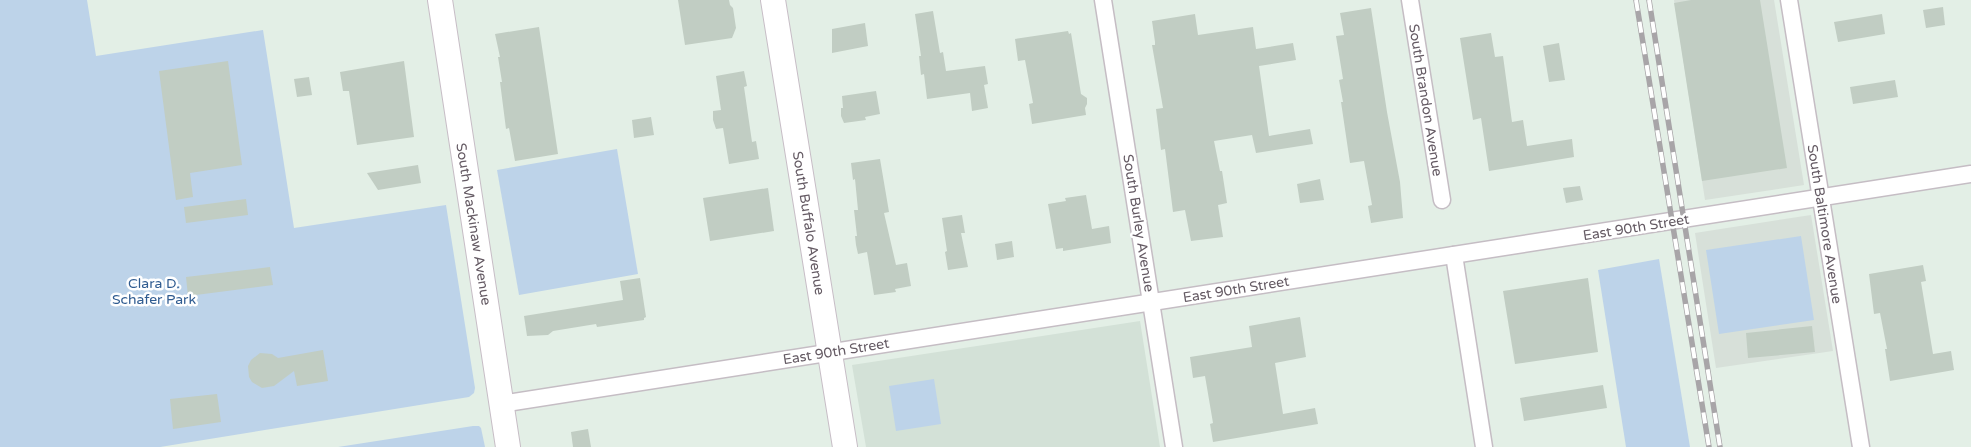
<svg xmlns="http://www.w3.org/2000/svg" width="1971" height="447" font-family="'Varela Round',sans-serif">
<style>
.industrial{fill:#d7e0d9}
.education{fill:#d3e1d7}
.green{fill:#bdd3e9}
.building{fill:#c1cdc3}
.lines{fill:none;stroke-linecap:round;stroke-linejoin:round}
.street-casing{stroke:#c5bdc4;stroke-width:19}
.secondary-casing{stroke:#c7bdc6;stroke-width:26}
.street{stroke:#fff;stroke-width:16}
.secondary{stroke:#fff;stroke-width:24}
.rail-casing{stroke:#a8a5a8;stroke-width:5.5}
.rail{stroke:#fff;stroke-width:4;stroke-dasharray:11;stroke-linecap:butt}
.labels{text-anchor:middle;stroke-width:5;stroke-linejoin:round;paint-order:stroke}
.street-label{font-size:14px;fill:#655b64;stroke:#fff}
.park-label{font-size:14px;fill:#2f5b90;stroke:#fff}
</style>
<rect width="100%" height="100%" fill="#e3efe6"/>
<!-- industrial -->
<g class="industrial">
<polygon points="1674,0 1774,0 1804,185 1705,200"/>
<polygon points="1811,215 1833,351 1716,368 1695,233"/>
</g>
<!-- education -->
<polygon class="education" points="1140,321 1160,447 866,447 852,365"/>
<!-- green -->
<g class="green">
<polygon points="0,0 87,0 96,56 263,30 294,228 446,205 475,388 474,393 469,397 160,447 0,447"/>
<polygon points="617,149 638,274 519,295 497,170"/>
<polygon points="1801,236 1814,320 1719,334 1706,250"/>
<polygon points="1659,259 1690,447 1626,447 1598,270"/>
<polygon points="934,379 941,424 896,431 889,386"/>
<polygon points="473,426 479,426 481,428 485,447 338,447"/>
</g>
<!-- building -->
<g class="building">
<polygon points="678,0 729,0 730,5 733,8 736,28 732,38 685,45"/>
<polygon points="1691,0 1760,0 1787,168 1702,181 1674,3"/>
<polygon points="1943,7 1945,25 1926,28 1923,10"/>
<polygon points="1371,8 1387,112 1400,182 1403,218 1371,223 1368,206 1372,205 1364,161 1350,163 1341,102 1343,102 1339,80 1343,79 1336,36 1344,35 1340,13"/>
<polygon points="933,11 940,53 943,52 946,71 985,66 988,84 984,85 988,108 972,111 970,93 927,99 924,74 921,75 919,56 921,56 915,14"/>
<polygon points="1195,14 1198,35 1253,27 1256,49 1293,43 1296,60 1259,66 1269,136 1310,129 1313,144 1256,153 1252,135 1214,141 1220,171 1222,171 1227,203 1218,205 1223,237 1191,241 1185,210 1173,212 1165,149 1161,150 1156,109 1163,108 1152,45 1155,45 1155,42 1152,21"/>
<polygon points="1882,14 1885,34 1838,42 1834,22"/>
<polygon points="865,23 868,46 832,53 832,29"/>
<polygon points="539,27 558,154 515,161 509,128 506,129 500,82 502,82 498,57 500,57 495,34"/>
<polygon points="1068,31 1069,34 1071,33 1081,94 1087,98 1087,104 1085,108 1086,115 1032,124 1029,104 1033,103 1025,60 1018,61 1015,39"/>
<polygon points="1491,33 1495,57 1503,56 1512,122 1523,120 1527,146 1572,139 1574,157 1489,171 1481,118 1473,120 1460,38"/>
<polygon points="1559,43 1565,80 1549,82 1543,46"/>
<polygon points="228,61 242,165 190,173 193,197 176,200 159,71"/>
<polygon points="404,61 414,137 357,145 349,91 343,91 340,72"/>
<polygon points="744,71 747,86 744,87 752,142 756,141 759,159 729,164 723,128 716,129 713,120 713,111 721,110 716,76"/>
<polygon points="309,77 312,95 297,97 294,79"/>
<polygon points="1895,80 1898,97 1853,104 1850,87"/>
<polygon points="876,91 880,114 865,117 866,120 844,123 841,116 841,108 843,108 842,96"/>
<polygon points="651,117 654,135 634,138 632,120"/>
<polygon points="880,159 889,212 884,213 896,265 907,263 911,286 895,289 896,292 874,295 867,252 858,254 856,245 855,236 857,236 854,210 858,210 855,179 853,180 851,163"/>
<polygon points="418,165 421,183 378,190 367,173"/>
<polygon points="1320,179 1324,200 1300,203 1297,184"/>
<polygon points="1580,186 1583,200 1566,203 1563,188"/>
<polygon points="768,188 774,231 710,241 703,198"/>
<polygon points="1086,195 1092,229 1109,226 1111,243 1063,251 1063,248 1056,249 1048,204 1066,201 1065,198"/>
<polygon points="246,199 248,215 186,223 184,207"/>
<polygon points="962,215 965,233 961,233 968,267 948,270 945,252 947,251 942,218"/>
<polygon points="1012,241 1014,257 997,260 995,244"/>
<polygon points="1923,265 1926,281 1921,282 1933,354 1951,351 1954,370 1890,381 1885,349 1887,349 1880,313 1874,314 1869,274"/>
<polygon points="270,267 273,285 188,296 186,277"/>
<polygon points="640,278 646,317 644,318 644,320 597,327 596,324 553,331 548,335 527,336 524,316 623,300 620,281"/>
<polygon points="1588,278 1598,352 1515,364 1503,291"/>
<polygon points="1300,317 1306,357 1275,363 1283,414 1315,408 1318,424 1213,442 1210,424 1213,423 1205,376 1193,378 1190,357 1252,347 1249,326"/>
<polygon points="1812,326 1815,352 1748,358 1746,333"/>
<polygon points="323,350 328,381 297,386 294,371 274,386 262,388 252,382 249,377 248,366 251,360 260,353 272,354 278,358"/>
<polygon points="1603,385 1607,408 1524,421 1520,398"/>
<polygon points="217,394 221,422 173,429 170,399"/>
<polygon points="588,429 591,447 573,447 571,432"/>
</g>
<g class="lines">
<!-- street casing -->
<g class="street-casing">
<g id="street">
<polyline points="1103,0 1174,447"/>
<polyline points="1410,0 1442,200"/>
<polyline points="1789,0 1861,447"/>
<polyline points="1454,255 1484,447"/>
<polyline points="501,404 1971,174"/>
</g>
</g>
<!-- secondary casing -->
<g class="secondary-casing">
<g id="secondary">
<polyline points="440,0 508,447"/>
<polyline points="773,0 845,447"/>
</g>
</g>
<!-- street -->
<use href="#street" class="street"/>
<!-- secondary -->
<use href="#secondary" class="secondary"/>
<!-- rail casing -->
<g class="rail-casing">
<g id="rail">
<polyline points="1636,0 1709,447"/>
<polyline points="1649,0 1720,447"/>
</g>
</g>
<!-- rail -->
<use href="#rail" class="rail"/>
</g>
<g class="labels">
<!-- street labels -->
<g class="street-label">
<text transform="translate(1426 100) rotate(81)" y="5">South Brandon Avenue</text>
<text transform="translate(809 223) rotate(81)" y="5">South Buffalo Avenue</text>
<text transform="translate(1139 223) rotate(81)" y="5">South Burley Avenue</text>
<text transform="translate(474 224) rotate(81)" y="5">South Mackinaw Avenue</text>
<text transform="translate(1825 224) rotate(81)" y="5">South Baltimore Avenue</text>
<text transform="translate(1636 227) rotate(-9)" y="5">East 90th Street</text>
<text transform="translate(1236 289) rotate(-9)" y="5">East 90th Street</text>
<text transform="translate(836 351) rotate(-9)" y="5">East 90th Street</text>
</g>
<!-- park labels -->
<g class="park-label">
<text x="154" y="288">Clara D.<tspan x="154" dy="16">Schafer Park</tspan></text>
</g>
</g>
</svg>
